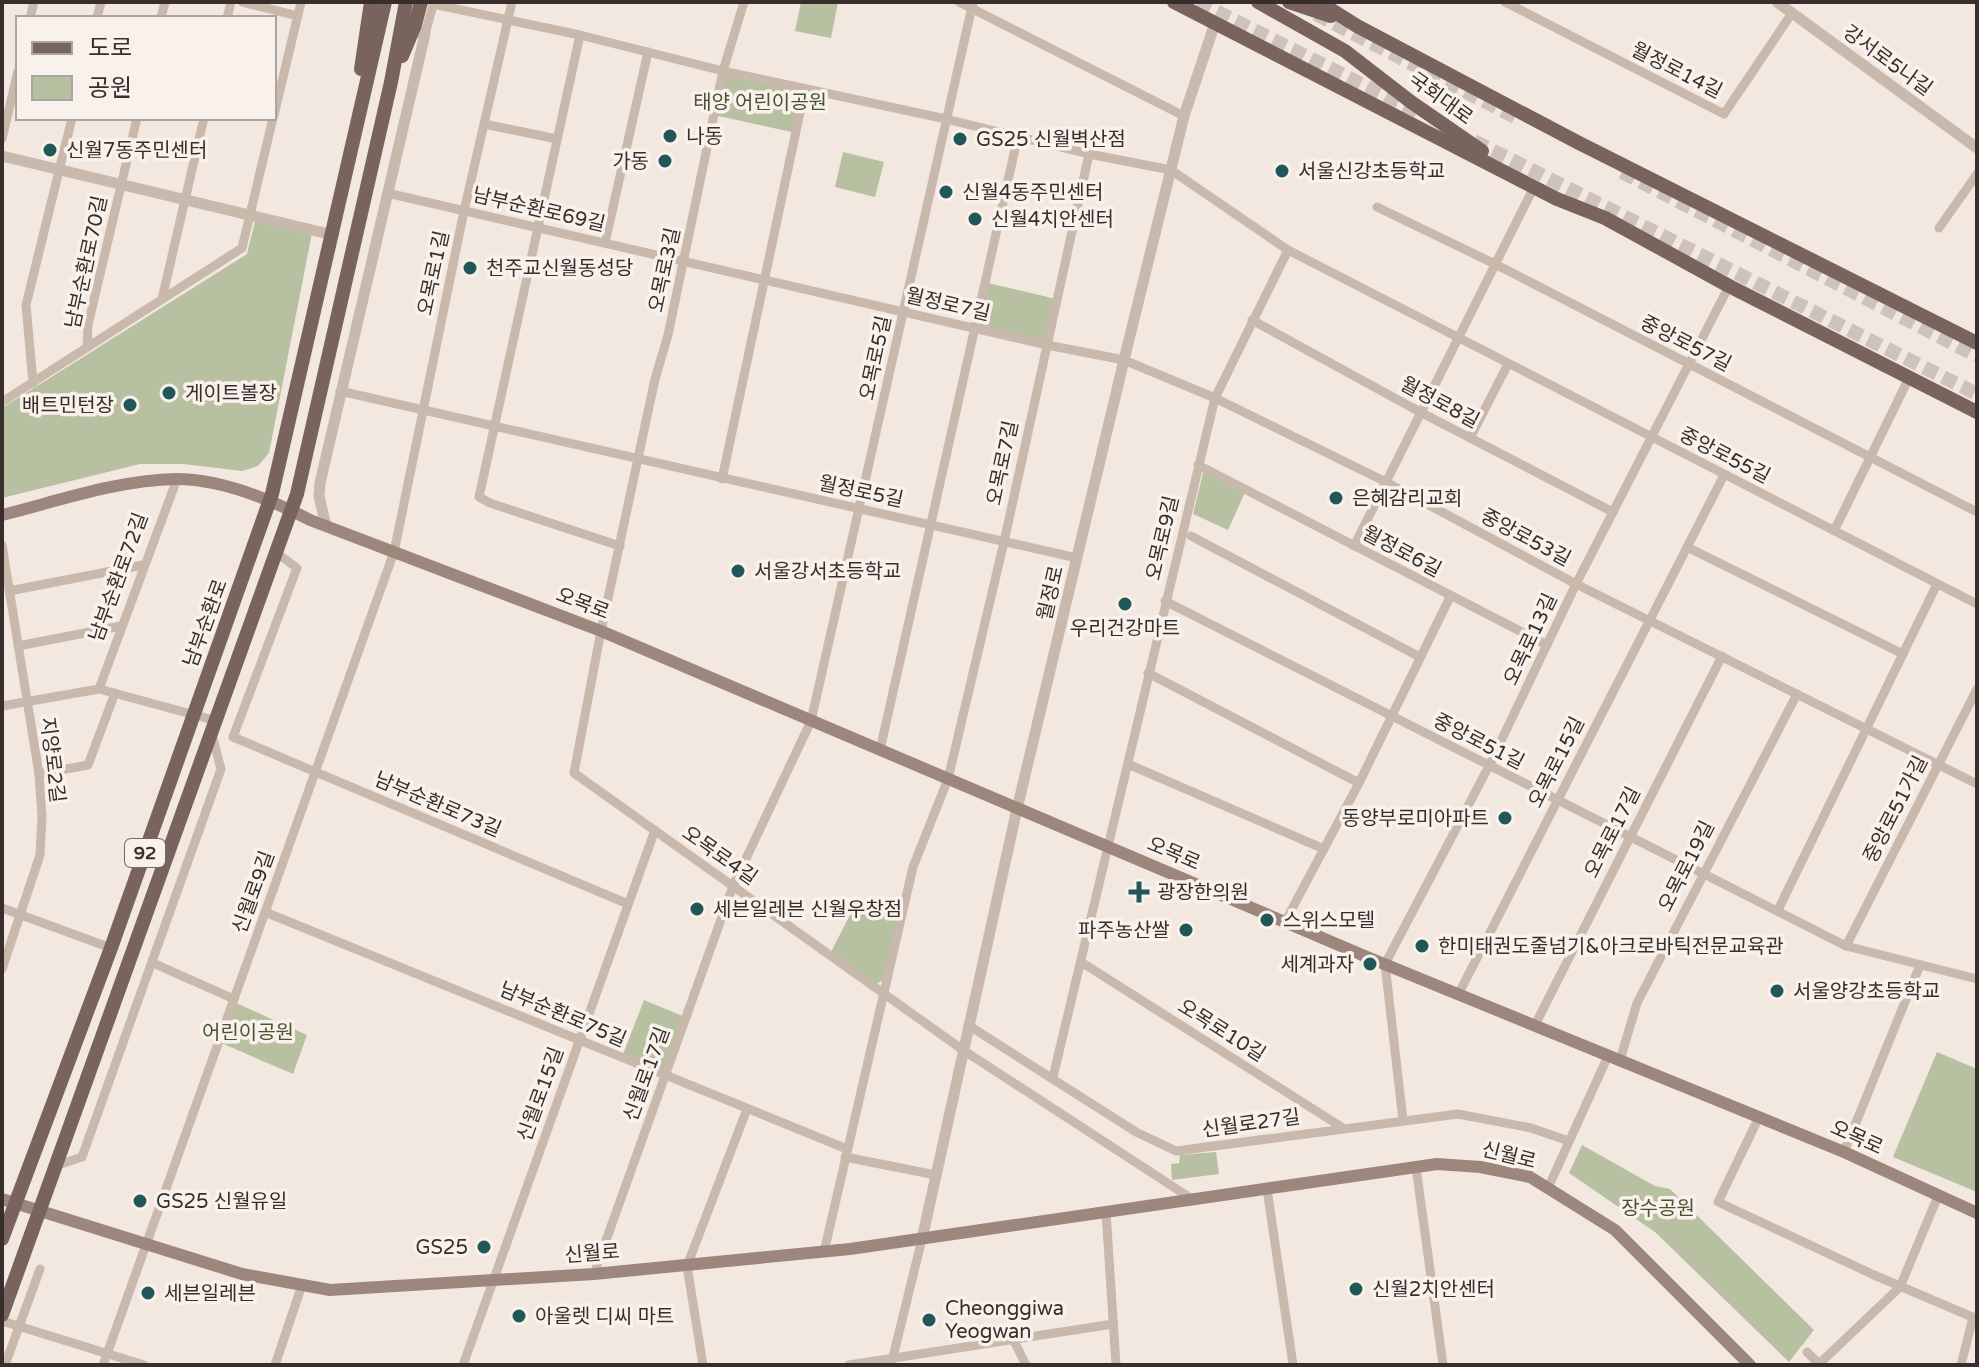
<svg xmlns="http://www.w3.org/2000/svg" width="1979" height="1367" font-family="'Varela Round','Noto Sans KR',sans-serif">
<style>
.green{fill:#b7c0a0}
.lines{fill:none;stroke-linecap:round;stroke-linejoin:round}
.trunk-tunnel{stroke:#cdc3bc;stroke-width:14;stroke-dasharray:14 7;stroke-linecap:butt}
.minor{stroke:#c9b8ac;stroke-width:9}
.tertiary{stroke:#c9b8ac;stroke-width:11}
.secondary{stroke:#9d877d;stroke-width:12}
.primary{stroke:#79645d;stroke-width:14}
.poi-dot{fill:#225757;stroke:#f9f2ec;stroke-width:3}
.labels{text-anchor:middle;stroke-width:7;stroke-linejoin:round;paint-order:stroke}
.shield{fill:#f9f2ec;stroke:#726965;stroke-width:2}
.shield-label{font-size:18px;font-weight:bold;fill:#382e2b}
.street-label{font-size:20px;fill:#382e2b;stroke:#f9f2ec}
.park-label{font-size:20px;fill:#4a5530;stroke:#f9f2ec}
.poi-label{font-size:20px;fill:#382e2b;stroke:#f9f2ec;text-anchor:start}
</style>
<rect width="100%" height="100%" fill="#f2e8e0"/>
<!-- green -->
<g class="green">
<polygon points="801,2 838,2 831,38 795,31"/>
<polygon points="723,71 805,89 796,133 714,115"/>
<polygon points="843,152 884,162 875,197 835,187"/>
<polygon points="255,221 312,233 269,453 258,466 242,471 183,464 140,464 2,498 2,408 247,254"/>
<polygon points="988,283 1056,299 1046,344 977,328"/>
<polygon points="1204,469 1246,490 1228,530 1193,514"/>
<polygon points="854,907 898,919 887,978 876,984 831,952"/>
<polygon points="644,1000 685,1017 664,1073 622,1057"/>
<polygon points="234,1002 307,1035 293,1074 219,1042"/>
<polygon points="1937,1052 1977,1069 1977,1192 1893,1157"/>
<polygon points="1582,1145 1655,1186 1670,1189 1814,1330 1789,1362 1655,1232 1569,1173"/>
<polygon points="1216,1152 1219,1174 1172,1180 1171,1164 1179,1163 1180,1155"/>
</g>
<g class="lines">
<!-- trunk-tunnel -->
<g class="trunk-tunnel">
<polyline points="1198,2 1419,113"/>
<polyline points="1316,14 1515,117"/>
<polyline points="1474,141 1977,394"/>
<polyline points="1622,172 1977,356"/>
</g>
<!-- minor -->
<g class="minor">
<polyline points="242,2 298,16"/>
<polyline points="744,2 723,71 668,335 655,379 601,631 574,773 963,1050 1192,1199"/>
<polyline points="959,2 1184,116"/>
<polyline points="1505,2 1724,114 1792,13"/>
<polyline points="433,4 580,35 723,71 946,119 1089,154 1171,170 1288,250 1977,604"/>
<polyline points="30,18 34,2"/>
<polyline points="97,18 101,2"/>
<polyline points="161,18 165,2"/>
<polyline points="227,18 231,2"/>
<polyline points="425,34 434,2"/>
<polyline points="580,35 479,497 490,503 620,546"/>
<polyline points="274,115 301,2"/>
<polyline points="484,124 557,139"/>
<polyline points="2,139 18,71"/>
<polyline points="387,193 1047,345 1124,360 1215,398 1386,482 1576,584 1977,784"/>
<polyline points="1377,207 1495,264 1977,512"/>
<polyline points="1939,228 1977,174"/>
<polyline points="605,243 648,52"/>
<polyline points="162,299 204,118"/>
<polyline points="1252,320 1420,412 1613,512"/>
<polyline points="87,347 88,325 137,118"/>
<polyline points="33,383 26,305 72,118"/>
<polyline points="340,391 1077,558"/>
<polyline points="2,402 242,248 273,118"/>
<polyline points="1470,438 1508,364"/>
<polyline points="1198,465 1547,645"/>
<polyline points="722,479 805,89"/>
<polyline points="1834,531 1909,378"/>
<polyline points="1191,536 1420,657"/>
<polyline points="2,545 39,774 42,816 40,855 2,969"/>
<polyline points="1354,546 1534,187"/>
<polyline points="1687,547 1903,654"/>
<polyline points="278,554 297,568 233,737 628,904"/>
<polyline points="9,591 143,565"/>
<polyline points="1165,601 1846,946 1977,979"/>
<polyline points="18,646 121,626"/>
<polyline points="1148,673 1359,783"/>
<polyline points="99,689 177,479"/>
<polyline points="2,706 99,689 217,721"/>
<polyline points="880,750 1018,136"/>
<polyline points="1128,764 1324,849"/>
<polyline points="39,774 88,765 115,693"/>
<polyline points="2,908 111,948"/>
<polyline points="1778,910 1937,584"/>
<polyline points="265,912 847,1149"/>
<polyline points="1285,922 1359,783 1450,597"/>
<polyline points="1846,946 1977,689"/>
<polyline points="1081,962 1343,1128"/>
<polyline points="153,963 234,999"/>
<polyline points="1458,995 1724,475"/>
<polyline points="968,1025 1136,1132 1176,1151 1458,1114 1531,1128 1569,1141"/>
<polyline points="1535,1025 1722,656"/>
<polyline points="1620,1060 1637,1003 1797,694"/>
<polyline points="1053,1077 1215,398 1288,250"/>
<polyline points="1759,1117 1718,1202 1874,1275 1977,1319"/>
<polyline points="1403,1120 1385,964 1489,766 1576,584 1729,286"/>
<polyline points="1844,1152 1920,965"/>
<polyline points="845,1157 936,1175"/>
<polyline points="55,1166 82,1157 221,769 212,735"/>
<polyline points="1416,1167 1443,1365"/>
<polyline points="1548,1188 1608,1056"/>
<polyline points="1267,1189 1293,1365"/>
<polyline points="1106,1212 1116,1365"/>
<polyline points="824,1252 913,867 948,779 1004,542 1089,154"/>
<polyline points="594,1274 733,886 811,721 973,2"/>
<polyline points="2,1321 144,1365"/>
<polyline points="1013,1339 1026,1365"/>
<polyline points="1807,1352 1820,1365"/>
<polyline points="5,1365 40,1269"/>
<polyline points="103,1365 394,552 464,211 512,2"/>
<polyline points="275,1365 302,1285"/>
<polyline points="463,1365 655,830"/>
<polyline points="703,1365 687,1266 747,1109"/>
<polyline points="849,1365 1113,1324"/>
<polyline points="891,1365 922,1239"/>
<polyline points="1818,1365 1900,1287 1938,1196"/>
<polyline points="1961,1365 1973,1317"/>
</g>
<!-- tertiary -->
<g class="tertiary">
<polyline points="1777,2 1977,148"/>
<polyline points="2,156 333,235"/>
<polyline points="326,526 319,496 320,483 425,34 413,31"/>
<polyline points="922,1239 1017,809 1124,360 1184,116 1215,23"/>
</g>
<!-- secondary -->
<g class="secondary">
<path d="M2,515C58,501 118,480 176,479C222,479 270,499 310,520L601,631L1367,957L1844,1152L1977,1213"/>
<polyline points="2,1199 242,1274 330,1290 594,1274 850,1249 1437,1164 1480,1167 1530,1177 1615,1230 1750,1365"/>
</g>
<!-- primary -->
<g class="primary">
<polyline points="1174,2 1557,199 1605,218 1729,286 1977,412"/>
<polyline points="1258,2 1345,51 1411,102 1482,151"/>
<polyline points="1289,2 1331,16"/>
<polyline points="1319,2 1357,26 1579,143 1977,343"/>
<polyline points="402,56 415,25 421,2"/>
<polyline points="361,69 371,2"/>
<polyline points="2,1239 111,948 272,494 385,2"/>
<polyline points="2,1315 297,494 391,82 406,2"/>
</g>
</g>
<!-- markers -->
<g class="poi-dot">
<circle cx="670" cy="136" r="8"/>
<circle cx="960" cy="139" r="8"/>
<circle cx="50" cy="150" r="8"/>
<circle cx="665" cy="161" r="8"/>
<circle cx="1282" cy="171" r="8"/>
<circle cx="946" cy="192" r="8"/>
<circle cx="975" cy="219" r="8"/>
<circle cx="470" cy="268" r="8"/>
<circle cx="169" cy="393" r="8"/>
<circle cx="130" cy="405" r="8"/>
<circle cx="1336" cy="498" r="8"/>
<circle cx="738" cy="571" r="8"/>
<circle cx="1125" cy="604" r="8"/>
<circle cx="1505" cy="818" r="8"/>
<path d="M1135 880h8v8h8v8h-8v8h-8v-8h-8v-8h8z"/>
<circle cx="697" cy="909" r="8"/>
<circle cx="1267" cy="920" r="8"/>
<circle cx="1186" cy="930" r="8"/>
<circle cx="1422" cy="946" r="8"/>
<circle cx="1370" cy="964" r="8"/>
<circle cx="1777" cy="991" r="8"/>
<circle cx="140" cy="1201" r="8"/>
<circle cx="484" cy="1247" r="8"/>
<circle cx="1356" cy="1289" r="8"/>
<circle cx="148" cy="1293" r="8"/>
<circle cx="519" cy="1316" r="8"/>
<circle cx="929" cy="1320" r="8"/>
</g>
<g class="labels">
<!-- shield labels -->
<rect class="shield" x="125" y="839" width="40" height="28" rx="6"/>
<g class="shield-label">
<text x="145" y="859">92</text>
</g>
<!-- street labels -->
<g class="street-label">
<text transform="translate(1888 60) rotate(36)" y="7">강서로5나길</text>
<text transform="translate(1677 70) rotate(27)" y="7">월정로14길</text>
<text transform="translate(1441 98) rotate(36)" y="7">국회대로</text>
<text transform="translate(539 209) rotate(13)" y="7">남부순환로69길</text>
<text transform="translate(86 262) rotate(-78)" y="7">남부순환로70길</text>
<text transform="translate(664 270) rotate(-78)" y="7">오목로3길</text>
<text transform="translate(433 273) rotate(-78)" y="7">오목로1길</text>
<text transform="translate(948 304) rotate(13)" y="7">월정로7길</text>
<text transform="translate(1686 343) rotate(27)" y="7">중앙로57길</text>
<text transform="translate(875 358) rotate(-78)" y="7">오목로5길</text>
<text transform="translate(1440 402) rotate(28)" y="7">월정로8길</text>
<text transform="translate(1725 455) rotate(27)" y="7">중앙로55길</text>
<text transform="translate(1002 463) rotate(-78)" y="7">오목로7길</text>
<text transform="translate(861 491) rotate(12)" y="7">월정로5길</text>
<text transform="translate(1526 537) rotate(28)" y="7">중앙로53길</text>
<text transform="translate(1162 538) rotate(-77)" y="7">오목로9길</text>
<text transform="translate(1402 551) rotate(28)" y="7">월정로6길</text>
<text transform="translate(118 577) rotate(-70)" y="7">남부순환로72길</text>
<text transform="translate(1050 593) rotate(-77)" y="7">월정로</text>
<text transform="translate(583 603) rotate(21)" y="7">오목로</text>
<text transform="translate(205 623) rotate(-70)" y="7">남부순환로</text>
<text transform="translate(1530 639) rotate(-65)" y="7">오목로13길</text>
<text transform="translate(1479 741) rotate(27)" y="7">중앙로51길</text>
<text transform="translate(53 760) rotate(83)" y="7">지양로2길</text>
<text transform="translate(1556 762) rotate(-63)" y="7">오목로15길</text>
<text transform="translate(438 804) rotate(23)" y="7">남부순환로73길</text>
<text transform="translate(1895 809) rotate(-63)" y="7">중앙로51가길</text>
<text transform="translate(1612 832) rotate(-63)" y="7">오목로17길</text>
<text transform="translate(1174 853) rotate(23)" y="7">오목로</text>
<text transform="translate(720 855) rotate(35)" y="7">오목로4길</text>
<text transform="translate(1686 866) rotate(-63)" y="7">오목로19길</text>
<text transform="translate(253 892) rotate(-70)" y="7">신월로9길</text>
<text transform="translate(563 1014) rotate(23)" y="7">남부순환로75길</text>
<text transform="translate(1222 1030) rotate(32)" y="7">오목로10길</text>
<text transform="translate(646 1074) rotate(-70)" y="7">신월로17길</text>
<text transform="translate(540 1094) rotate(-70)" y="7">신월로15길</text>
<text transform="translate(1251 1123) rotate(-8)" y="7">신월로27길</text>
<text transform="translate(1857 1137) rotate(24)" y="7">오목로</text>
<text transform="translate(1509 1155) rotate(14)" y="7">신월로</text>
<text transform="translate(592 1253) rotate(-4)" y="7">신월로</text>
</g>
<!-- park labels -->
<g class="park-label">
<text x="760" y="109">태양 어린이공원</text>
<text x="248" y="1039">어린이공원</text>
<text x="1658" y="1215">장수공원</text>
</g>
<!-- poi labels -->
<g class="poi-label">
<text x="686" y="143">나동</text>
<text x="976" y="146">GS25 신월벽산점</text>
<text x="66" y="157">신월7동주민센터</text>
<text x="649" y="168" text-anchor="end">가동</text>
<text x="1298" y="178">서울신강초등학교</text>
<text x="962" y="199">신월4동주민센터</text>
<text x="991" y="226">신월4치안센터</text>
<text x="486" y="275">천주교신월동성당</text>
<text x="185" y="400">게이트볼장</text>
<text x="114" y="412" text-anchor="end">배트민턴장</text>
<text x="1352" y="505">은혜감리교회</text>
<text x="754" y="578">서울강서초등학교</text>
<text x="1125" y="635" text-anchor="middle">우리건강마트</text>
<text x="1489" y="825" text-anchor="end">동양부로미아파트</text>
<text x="1157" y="899">광장한의원</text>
<text x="713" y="916">세븐일레븐 신월우창점</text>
<text x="1283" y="927">스위스모텔</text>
<text x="1170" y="937" text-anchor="end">파주농산쌀</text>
<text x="1438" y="953">한미태권도줄넘기&amp;아크로바틱전문교육관</text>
<text x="1354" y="971" text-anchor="end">세계과자</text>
<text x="1793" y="998">서울양강초등학교</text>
<text x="156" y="1208">GS25 신월유일</text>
<text x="468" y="1254" text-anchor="end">GS25</text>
<text x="1372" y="1296">신월2치안센터</text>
<text x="164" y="1300">세븐일레븐</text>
<text x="945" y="1315">Cheonggiwa<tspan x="945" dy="23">Yeogwan</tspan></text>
<text x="535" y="1323">아울렛 디씨 마트</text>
</g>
</g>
<!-- border -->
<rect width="1979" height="1367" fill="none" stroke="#382e2b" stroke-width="8"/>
<!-- legend -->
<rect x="16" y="16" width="260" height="104" fill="#f9f2ec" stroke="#aca49f" stroke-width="2"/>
<rect x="32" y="42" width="40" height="12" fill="#79645d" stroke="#aca49f" stroke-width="2"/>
<text x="88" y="56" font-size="24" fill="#382e2b">도로</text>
<rect x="32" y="76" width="40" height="24" fill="#b7c0a0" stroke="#aca49f" stroke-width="2"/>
<text x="88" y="96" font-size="24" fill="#382e2b">공원</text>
</svg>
